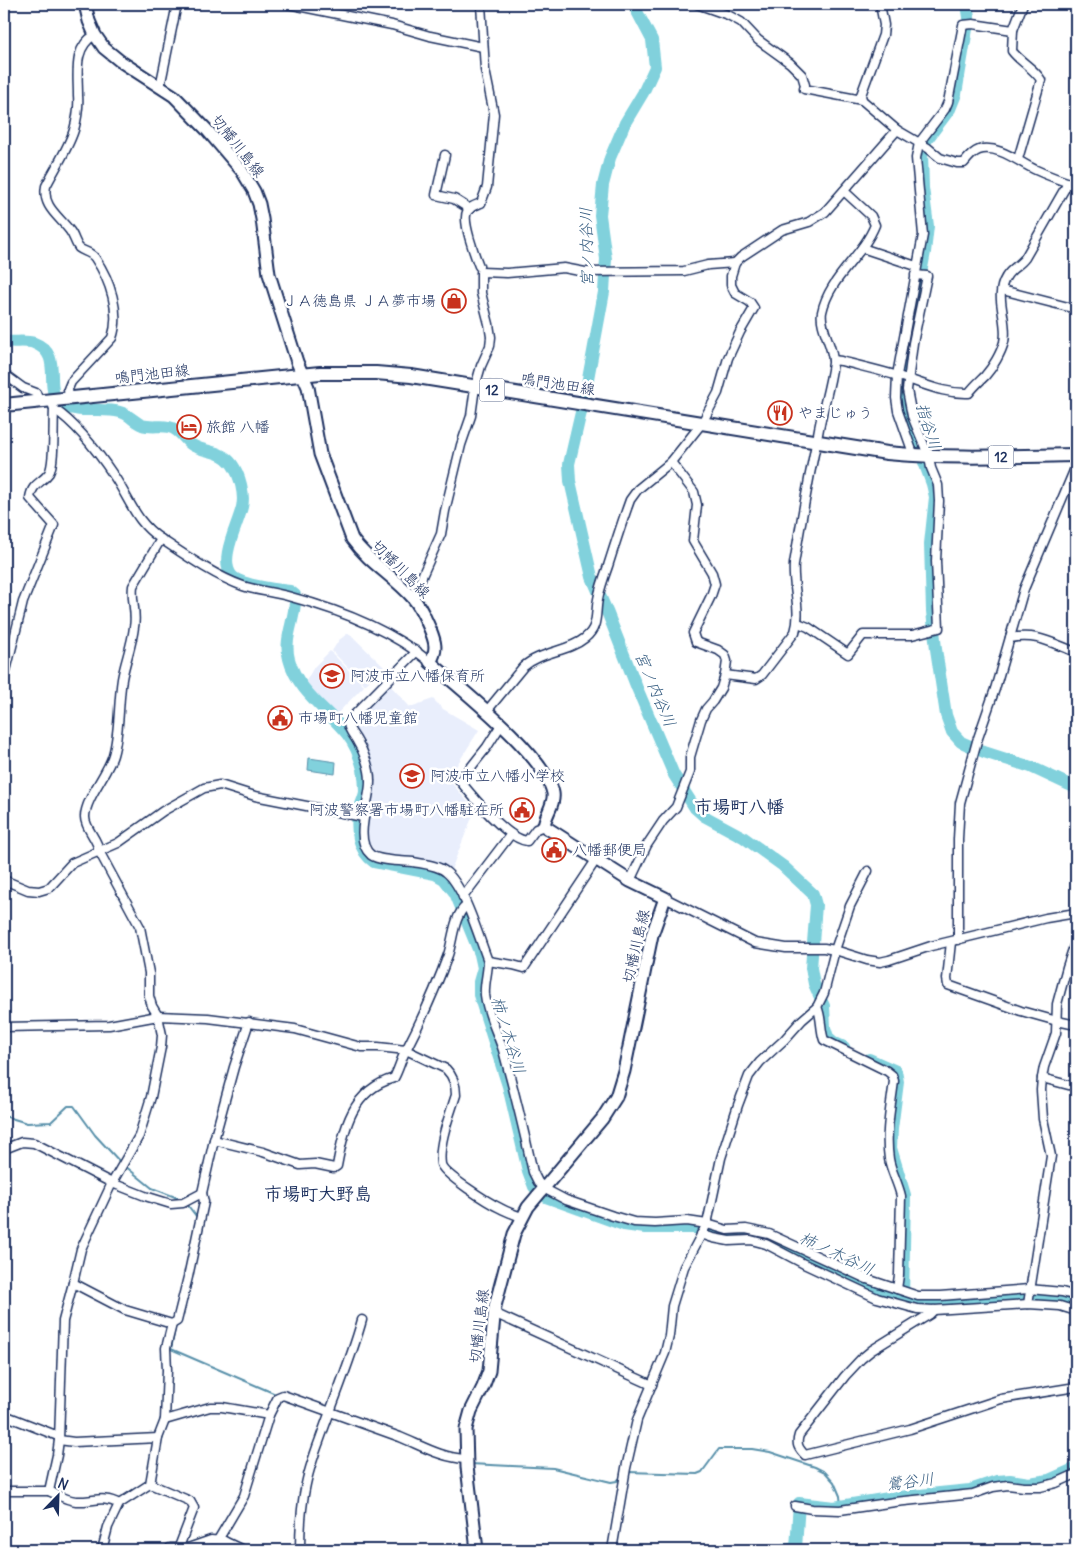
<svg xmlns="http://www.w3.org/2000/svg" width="1080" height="1554" font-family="Delius,'Klee One',sans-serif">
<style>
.built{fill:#e9eefc}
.water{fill:#81d1dc;stroke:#5890aa}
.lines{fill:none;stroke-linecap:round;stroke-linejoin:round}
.stream{stroke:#5890aa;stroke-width:2}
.river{stroke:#81d1dc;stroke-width:12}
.minor-casing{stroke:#1b2f5e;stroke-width:11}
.secondary-casing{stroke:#1b2f5e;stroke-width:15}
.primary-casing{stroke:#1b2f5e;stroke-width:16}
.minor{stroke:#fff;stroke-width:8}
.secondary{stroke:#fff;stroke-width:11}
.primary{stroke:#fff;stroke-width:12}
.labels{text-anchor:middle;stroke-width:5;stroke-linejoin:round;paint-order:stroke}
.shield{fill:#fff;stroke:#5f6d8e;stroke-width:1}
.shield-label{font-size:14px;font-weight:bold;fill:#1b2f5e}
.street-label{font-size:15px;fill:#1b2f5e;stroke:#fff}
.poi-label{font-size:15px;fill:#1b2f5e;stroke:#fff;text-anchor:start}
.water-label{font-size:16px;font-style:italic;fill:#3a6084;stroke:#fff}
.quarter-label{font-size:18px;font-weight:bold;fill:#1b2f5e;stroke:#fff}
</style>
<rect width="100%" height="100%" fill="#fff"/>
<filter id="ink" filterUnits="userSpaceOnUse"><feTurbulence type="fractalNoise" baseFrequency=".02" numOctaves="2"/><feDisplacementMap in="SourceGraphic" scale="10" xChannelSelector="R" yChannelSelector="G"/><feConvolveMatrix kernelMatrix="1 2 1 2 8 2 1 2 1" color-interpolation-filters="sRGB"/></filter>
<g filter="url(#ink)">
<!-- built -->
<g class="built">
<polygon points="347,634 350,634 384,667 365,685 332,651 339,640"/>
<polygon points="330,651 364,686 334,717 302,688 314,667"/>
<polygon points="389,684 410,707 433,699 443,709 479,730 448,779 475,810 451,870 436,864 388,855 375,851 367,840 366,825 373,797 374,774 364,744 352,729 352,722"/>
</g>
<!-- water -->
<polygon class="water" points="309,758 336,762 335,774 308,770"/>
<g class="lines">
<!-- stream -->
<g class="stream">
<polyline points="4,1116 27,1123 51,1122 68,1106 74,1106 95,1135 121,1163"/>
<polyline points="125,1166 152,1188 183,1200"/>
<polyline points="186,1203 196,1216 197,1220"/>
<polyline points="189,1254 195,1227"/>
<polyline points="176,1324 171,1349 278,1395"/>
<polyline points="376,1432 411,1446"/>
<polyline points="418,1449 439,1457"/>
<polyline points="470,1464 553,1468 611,1482 617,1481 621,1477"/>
<polyline points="627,1472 697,1474 702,1472 719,1449 752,1449 770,1452 815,1467 825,1472 834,1482 840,1496 841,1506"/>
</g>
<!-- river -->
<g class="river">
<polyline points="633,4 652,40 655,67 643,93 625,123 610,158 603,185 600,215 606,259 604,292 585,395 569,464 570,481 592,577 608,614 637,688 674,775 695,808 704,816 743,837 783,866 813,894 816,905 811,968 814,984 824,1006 825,1028 828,1037 835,1043 844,1047"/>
<polyline points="967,4 969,17 956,94 950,109 926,141 922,153 923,188 928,226 925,252 904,364 901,393 904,408 932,484 935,497 930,544 932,611 936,649 946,715 952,732 961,742 984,752 1031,767 1076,788"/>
<path d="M4,341C13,343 25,340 34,343C67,355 39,393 64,406C81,414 102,407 120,412C129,414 134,422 142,425C151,428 160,425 169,427C180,429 183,439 192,445C206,453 222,450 232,464C240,475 245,495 242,507C238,525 218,560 232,576C242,586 276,589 290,591L295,595C297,617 283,637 289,659C297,691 328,710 347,734C355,744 360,757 363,769C364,775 365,785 365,792C364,798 361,804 359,810C355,828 358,851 374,862L435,874L444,879L455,893L480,954L483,968L479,982V995L508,1086L528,1171L534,1187L546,1197L624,1225L645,1228H698L728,1236L751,1234L768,1238L820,1265L878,1291L925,1304L963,1303L1015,1298L1058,1300L1076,1305"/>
<polyline points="869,1059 896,1071 898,1082 892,1129 891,1148 905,1195 903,1299"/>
<polyline points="785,1550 796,1548 799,1503 834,1507 889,1498 970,1490 997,1481 1010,1480 1029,1483 1049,1480 1076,1468"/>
</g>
<!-- minor casing -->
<g class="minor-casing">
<g id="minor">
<polyline points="288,4 392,25 430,36 483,47"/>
<path d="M697,4L728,15L741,22L758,40L790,63L802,75L805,85L804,89L862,100L897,130L928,148L940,158L957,163H964C968,158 973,152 979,150C998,144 1020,163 1036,170C1049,176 1063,181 1076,185"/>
<polyline points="160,87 177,4"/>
<polyline points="862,100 861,95 883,35 884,25 880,4"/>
<polyline points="445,155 436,195 454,199 470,209"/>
<path d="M1018,159L1041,80C1034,68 1020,62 1012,51L1013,30L1023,4"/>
<polyline points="862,248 916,266"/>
<path d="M479,266C475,256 462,221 467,212C469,207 476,205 481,203L487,187L494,114L485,70L481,4"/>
<polyline points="1002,290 1076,309"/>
<path d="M833,360L841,361C860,366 879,370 898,376C923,383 943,394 969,393C974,386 980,381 985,376C993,367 1001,353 1004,342C1009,320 993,298 1006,277C1011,268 1019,266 1025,258L1068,183"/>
<polyline points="4,374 23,388 36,393 39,401"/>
<path d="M69,399L68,389L71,382L112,338C121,312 110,280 95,258C91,252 84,252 79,248C75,243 74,236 70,231C59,216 42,207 46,186C55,168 68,149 74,130C77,119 79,106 78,95C78,73 73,47 95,35"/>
<path d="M51,400L54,409C78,425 98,452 114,476C130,500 136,523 161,539C185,555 215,576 243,586C258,591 275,592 291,597C340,610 391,630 430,662"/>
<polyline points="914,456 898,411 896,398 897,375 923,235 916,158 919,143 945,109 948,102 963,25 973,24 1013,30"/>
<polyline points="414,599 423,574 441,534 445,511 461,445 471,416 475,387 481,366 490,346 491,337 489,324 481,293 481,272 507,273 564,268 585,272 684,271 708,265 735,263"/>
<polyline points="798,623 808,627 848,654 863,635 912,635 939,628 936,561 939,501 938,485 931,468 929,457 912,416 907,390 913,343 927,276 915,275"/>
<path d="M1010,638C1038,633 1051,643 1076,652"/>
<path d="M417,651L352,717L348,724C349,731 354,735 357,741C364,752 370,768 370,781C371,800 352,839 371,855C379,861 403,861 413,862C423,864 438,865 446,872C464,886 479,938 488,961C488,973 484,983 485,995C487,1013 497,1032 503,1050C514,1090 524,1131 533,1172L538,1182L545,1189L566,1200L613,1216L634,1222L655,1223L687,1221L707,1224L727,1230L746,1229L769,1234L867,1279L918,1296H940L1029,1289L1062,1292L1076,1296"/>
<path d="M725,675L756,679L762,675L795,632C802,610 792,587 794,564C801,521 809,477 818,434C822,410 830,387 833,363C834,347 819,327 822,312C829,278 862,257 875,225L871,216L844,191"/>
<path d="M4,679L23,602L54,525L30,498C32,483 41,484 49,473C55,463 53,423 54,409"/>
<path d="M486,712L523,667C541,651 568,652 585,638C599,627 595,614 598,599C600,588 604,577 608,566C615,544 622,522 630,500L638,489L671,462L702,423L718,393L728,358L740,332L754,308L750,302L735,293L731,285V276L735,263L741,257L782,230L809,222L825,212L897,130"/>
<path d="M501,725L487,747L460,781C473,797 507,839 527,841L536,829L544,826"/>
<polyline points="4,880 28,890 39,891 49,888 72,863 118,843 163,811 204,788 220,785 255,796 363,817"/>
<polyline points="630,881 647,845 663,821 676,807 690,772 690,757 701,720 706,709 713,701 721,688 725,675 727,661 725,655 718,650 696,642 693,633 711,596 715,584 712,573 693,541 697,505 694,492 671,462"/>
<polyline points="463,897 511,834"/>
<polyline points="665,898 755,943 786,948 824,948 835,950 867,960 880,962 889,960 931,946 1046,918 1076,913"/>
<polyline points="958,940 958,839 960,803 977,741 995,689 1024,589 1076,466"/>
<polyline points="951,942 947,979 948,985 1021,1011 1057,1021 1076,1025"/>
<polyline points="488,961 513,965 524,968 596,860"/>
<path d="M817,1007C822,1017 820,1029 824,1040L887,1071L892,1075L894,1081C891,1106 885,1133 889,1159C891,1171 898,1183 901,1196L899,1275L897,1289"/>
<path d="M4,1027L109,1025L158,1016L208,1018L295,1029L361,1047H378L406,1050L446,1069C453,1076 456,1086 456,1095C450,1114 438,1144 441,1164C443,1174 489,1203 500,1208C507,1212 514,1214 521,1217"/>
<polyline points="1042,1078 1076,1087"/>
<path d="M214,1140L263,1152L300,1165L315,1164L334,1168L337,1166C344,1128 352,1090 394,1078C399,1069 401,1059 406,1050C422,1019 436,988 448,955C453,940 454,915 466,906"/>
<polyline points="4,1149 22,1142 34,1143 112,1183 145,1196 171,1204 183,1203 202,1193"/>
<polyline points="701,1234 713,1238 729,1241 751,1240 766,1244 804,1264 877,1298 917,1309 934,1310 1028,1304 1060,1306 1076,1311"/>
<polyline points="73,1283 125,1310 172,1324"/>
<polyline points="1028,1304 1051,1156 1043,1119 1041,1090 1042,1078 1044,1067 1056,1033 1057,1004 1067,967 1076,940"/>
<path d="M934,1310L930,1314L872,1350L861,1359L845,1376L799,1435C796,1444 798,1448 805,1455L910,1429L1001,1399L1076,1387"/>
<polyline points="494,1313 652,1385"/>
<polyline points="4,1415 58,1436"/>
<path d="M165,1420L210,1407H222L269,1415L278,1397L283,1395C322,1409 361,1423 400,1437C422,1446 442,1458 466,1459"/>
<polyline points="59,1440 74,1442 158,1438"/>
<polyline points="150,1484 190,1501 194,1508 179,1547"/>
<polyline points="4,1491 49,1491"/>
<path d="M119,1504C104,1495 92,1502 76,1501C66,1500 58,1495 49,1491L57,1455L59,1440L63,1321L73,1283L81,1249L112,1183L139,1136L151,1097L161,1047L162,1035L158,1016L152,1006L149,996V973L140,927L99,851C98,839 85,829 85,817C85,799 108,773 113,755C120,731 118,704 122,679C125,662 132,645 134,627C137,613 131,600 133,586L161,539"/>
<polyline points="795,1506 812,1509 840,1510 895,1502 973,1494 993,1487 1008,1485 1024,1487 1040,1487 1056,1483 1076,1474"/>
<polyline points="218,1540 244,1496 269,1415"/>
<polyline points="102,1550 108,1527 119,1504 150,1484 158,1438 165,1420 167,1370 166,1348 172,1324 177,1321 188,1277 204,1202 202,1193 214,1140 234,1067 249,1022"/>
<polyline points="170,1550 170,1548 188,1548 211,1540 224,1541"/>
<polyline points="222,1550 224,1541 243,1550"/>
<path d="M300,1550C300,1530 301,1509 305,1489C308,1472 314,1455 320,1439C334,1399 351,1360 362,1320"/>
<polyline points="612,1550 626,1468 637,1420 665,1353 669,1336 672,1306 684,1267 707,1224 721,1158 738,1105 749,1076 760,1062 784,1040 802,1020 817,1007 824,993 835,950 850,906 868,871"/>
</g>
</g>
<!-- secondary casing -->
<g class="secondary-casing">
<path id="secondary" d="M85,4L89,21L95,35L104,48L120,61L174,96L207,130L242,171L254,191L259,204L262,219L269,274L297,362L308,387L320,454L352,539C369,563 395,577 413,598C421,607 425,618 430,629C435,641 438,650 430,662C461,689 545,755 553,793C555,804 545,815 544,826L630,881L665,898L652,935L624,1071L616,1097L602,1119L528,1207L514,1234L495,1306L489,1371L483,1387L471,1411L466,1429L467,1467L477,1550"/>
</g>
<!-- primary casing -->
<g class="primary-casing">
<path id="primary" d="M4,405L320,373H376L411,376L887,453C950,459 1013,456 1076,455"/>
</g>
<!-- minor -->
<use href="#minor" class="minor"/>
<!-- secondary -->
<use href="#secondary" class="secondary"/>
<!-- primary -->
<use href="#primary" class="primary"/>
</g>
</g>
<!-- icons -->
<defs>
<g id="shop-ring" transform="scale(1.25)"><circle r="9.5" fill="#fff" stroke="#c8321e" stroke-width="1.5"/><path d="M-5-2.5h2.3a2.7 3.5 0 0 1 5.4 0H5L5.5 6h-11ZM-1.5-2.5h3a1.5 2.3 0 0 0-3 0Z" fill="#c8321e"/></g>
<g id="restaurant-ring" transform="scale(1.25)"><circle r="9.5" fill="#fff" stroke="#c8321e" stroke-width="1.5"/><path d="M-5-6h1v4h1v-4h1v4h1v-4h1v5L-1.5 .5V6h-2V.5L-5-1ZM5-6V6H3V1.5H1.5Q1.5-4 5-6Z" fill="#c8321e"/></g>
<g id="hotel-ring" transform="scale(1.25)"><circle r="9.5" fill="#fff" stroke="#c8321e" stroke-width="1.5"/><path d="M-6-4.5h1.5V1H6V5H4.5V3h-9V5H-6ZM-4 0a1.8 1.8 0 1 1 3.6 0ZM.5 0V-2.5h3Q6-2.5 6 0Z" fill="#c8321e"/></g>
<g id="school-ring" transform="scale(1.25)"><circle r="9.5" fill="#fff" stroke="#c8321e" stroke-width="1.5"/><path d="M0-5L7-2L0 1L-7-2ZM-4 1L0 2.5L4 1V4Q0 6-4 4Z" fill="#c8321e"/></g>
<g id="civic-ring" transform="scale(1.25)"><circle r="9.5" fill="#fff" stroke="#c8321e" stroke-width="1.5"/><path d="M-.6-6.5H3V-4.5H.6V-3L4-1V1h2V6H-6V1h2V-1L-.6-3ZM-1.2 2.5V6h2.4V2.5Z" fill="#c8321e"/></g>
</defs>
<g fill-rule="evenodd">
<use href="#shop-ring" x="454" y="301"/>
<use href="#restaurant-ring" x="780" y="413"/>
<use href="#hotel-ring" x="189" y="427"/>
<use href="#school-ring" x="332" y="676"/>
<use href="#civic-ring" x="280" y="718"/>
<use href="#school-ring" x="412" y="776"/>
<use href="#civic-ring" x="522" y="810"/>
<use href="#civic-ring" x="554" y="850"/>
</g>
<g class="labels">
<!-- shield labels -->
<g class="shield">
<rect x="479.5" y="378.5" width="25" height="23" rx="4"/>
<rect x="988.5" y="445.5" width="25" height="23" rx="4"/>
</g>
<g class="shield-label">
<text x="492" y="395">12</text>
<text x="1001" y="462">12</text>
</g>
<!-- street labels -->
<g class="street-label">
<text transform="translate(238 146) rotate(52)" y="5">切幡川島線</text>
<text transform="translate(152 374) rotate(-6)" y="5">鳴門池田線</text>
<text transform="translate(558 384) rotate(9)" y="5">鳴門池田線</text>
<text transform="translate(401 569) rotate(45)" y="5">切幡川島線</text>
<text transform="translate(636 946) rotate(-77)" y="5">切幡川島線</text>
<text transform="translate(479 1326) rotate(-83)" y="5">切幡川島線</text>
</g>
<!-- poi labels -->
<g class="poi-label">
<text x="436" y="306" text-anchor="end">ＪＡ徳島県 ＪＡ夢市場</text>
<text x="798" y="418">やまじゅう</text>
<text x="206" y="432">旅館 八幡</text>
<text x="350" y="681">阿波市立八幡保育所</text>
<text x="298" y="723">市場町八幡児童館</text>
<text x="430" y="781">阿波市立八幡小学校</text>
<text x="504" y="815" text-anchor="end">阿波警察署市場町八幡駐在所</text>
<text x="572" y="855">八幡郵便局</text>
</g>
<!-- water labels -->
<g class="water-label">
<text transform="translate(586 247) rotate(-91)" y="6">宮ノ内谷川</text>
<text transform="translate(929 426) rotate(72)" y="6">指谷川</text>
<text transform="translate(656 689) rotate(67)" y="6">宮ノ内谷川</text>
<text transform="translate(509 1035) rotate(73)" y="6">柿ノ木谷川</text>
<text transform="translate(837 1253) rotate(25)" y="6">柿ノ木谷川</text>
<text transform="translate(910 1481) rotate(-7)" y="6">鶯谷川</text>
</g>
<!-- quarter labels -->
<g class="quarter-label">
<text x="739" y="813">市場町八幡</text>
<text x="318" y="1200">市場町大野島</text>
</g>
</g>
<!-- margin -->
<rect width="1080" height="1554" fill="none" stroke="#fff" stroke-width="20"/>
<rect x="10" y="10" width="1060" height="1534" fill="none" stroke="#1b2f5e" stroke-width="2" filter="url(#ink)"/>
<!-- north arrow -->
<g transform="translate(58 1496) rotate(23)" stroke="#ffffff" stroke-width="4" paint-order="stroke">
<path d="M0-4L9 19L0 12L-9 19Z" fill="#1b2f5e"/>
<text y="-8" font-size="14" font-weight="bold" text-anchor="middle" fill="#1b2f5e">N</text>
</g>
</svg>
